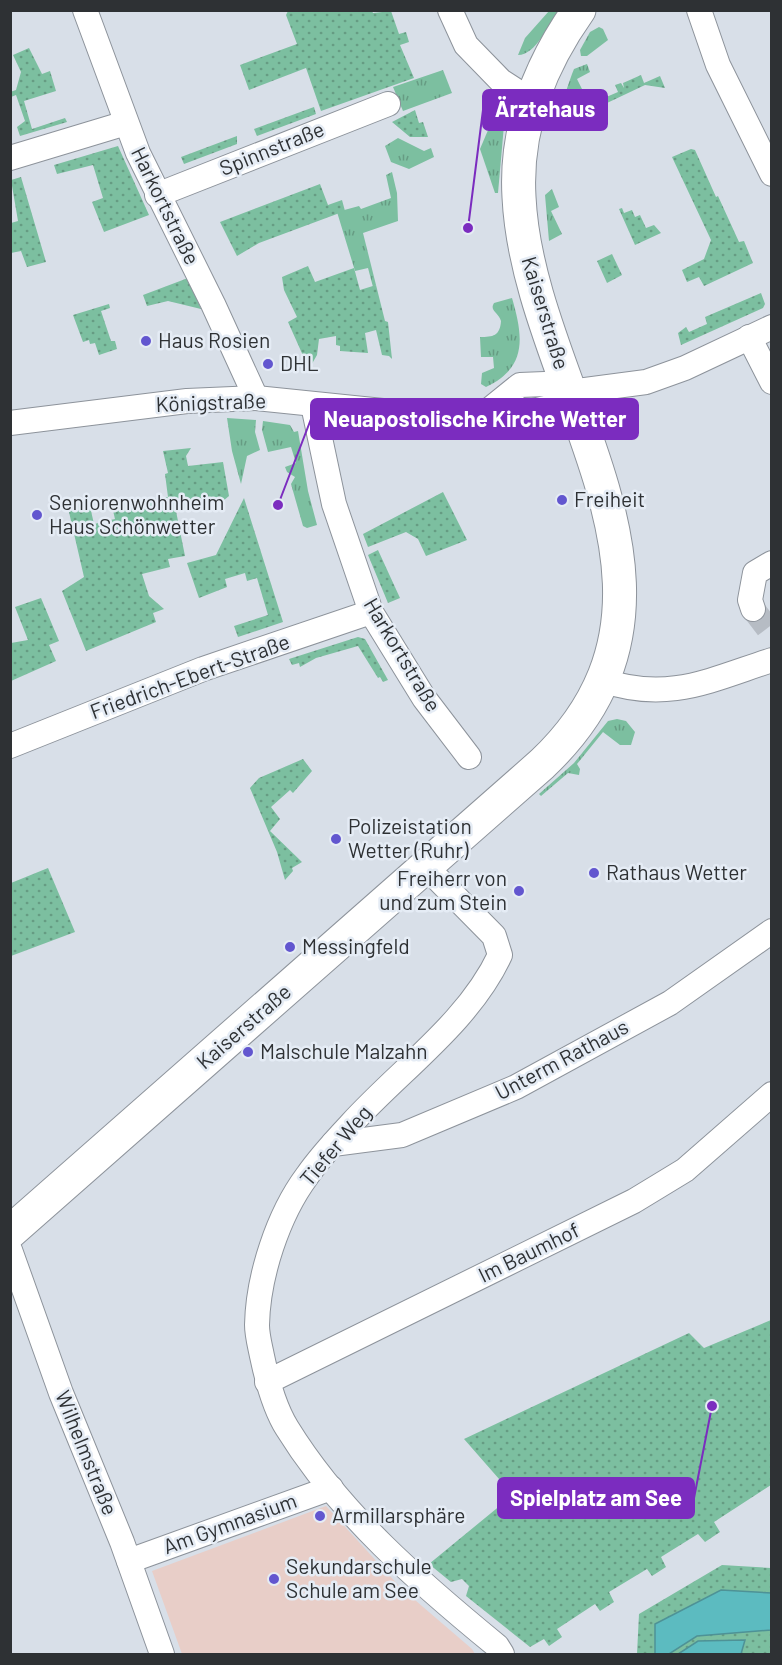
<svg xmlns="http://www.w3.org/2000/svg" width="782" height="1665" font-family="Barlow,sans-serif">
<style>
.education{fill:#e8cec8}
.grass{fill:url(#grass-tufts)}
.park{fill:url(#park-dots)}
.water{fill:#5cbbc0;stroke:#4e9296;stroke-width:1.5}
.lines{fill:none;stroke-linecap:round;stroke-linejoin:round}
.street-tunnel{stroke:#b6bcc4;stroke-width:24;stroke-dasharray:24 12;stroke-linecap:butt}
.street-casing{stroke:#8d939b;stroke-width:26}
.secondary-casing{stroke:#8d939b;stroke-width:35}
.street{stroke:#fff;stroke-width:24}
.secondary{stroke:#fff;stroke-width:33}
.poi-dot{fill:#6256cf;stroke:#e5ecf5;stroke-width:2}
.labels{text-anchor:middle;stroke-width:5;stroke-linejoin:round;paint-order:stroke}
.street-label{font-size:21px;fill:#2e3134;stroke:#e5ecf5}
.poi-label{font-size:21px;fill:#2e3134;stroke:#e5ecf5;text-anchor:start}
.leader{fill:none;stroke:#7b2cbf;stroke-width:2}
.callout-dot{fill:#7b2cbf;stroke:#e5ecf5;stroke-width:2}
.callout{fill:#7b2cbf;stroke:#7b2cbf;stroke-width:2}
.callout-label{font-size:22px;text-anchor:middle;font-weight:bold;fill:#fff}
</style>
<defs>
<pattern id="grass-tufts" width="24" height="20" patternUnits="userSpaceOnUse" patternTransform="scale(1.5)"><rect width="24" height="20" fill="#7cbfa0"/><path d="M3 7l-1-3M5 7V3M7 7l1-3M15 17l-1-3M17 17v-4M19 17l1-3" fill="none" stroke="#669c83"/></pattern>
<pattern id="park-dots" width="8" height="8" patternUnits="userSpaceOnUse" patternTransform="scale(1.5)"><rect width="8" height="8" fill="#7cbfa0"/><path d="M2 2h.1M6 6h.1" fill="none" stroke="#669c83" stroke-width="1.8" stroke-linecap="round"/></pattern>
</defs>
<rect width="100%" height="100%" fill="#d8dfe8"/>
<!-- education -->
<polygon class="education" points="326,1506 401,1588 472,1649 475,1654 182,1654 152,1571"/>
<!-- grass -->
<g class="grass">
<path d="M549,11H558C549,24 536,55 518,55L525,38Z"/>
<polygon points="599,27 603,29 608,40 587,56 581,56 580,50 590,32"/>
<polygon points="587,64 590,72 577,79 583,91 563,100 567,110 558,114 572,74 574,69"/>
<polygon points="443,70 452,93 403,111 393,87"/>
<polygon points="497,109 504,125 498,193 495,193 480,149"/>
<polygon points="398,138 424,151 431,148 434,157 409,169 391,162 385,146"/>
<polygon points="392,172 397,193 398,221 363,233 376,285 373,287 368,268 355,271 337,212 359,206 361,209 391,198 386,175"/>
<polygon points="552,189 559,207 551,211 562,234 549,241 545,195"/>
<path d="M512,298C523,336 528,367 486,387L481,384L482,373L494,368L493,357H481L480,337C493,337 500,336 501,321C499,313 489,311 494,303Z"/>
<polygon points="227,418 256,420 255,432 260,450 247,456 241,484 232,451"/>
<polygon points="263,421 290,425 294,432 298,431 308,491 317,525 307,528 303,526 291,484 295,477 287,472 285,467 296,463 291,447 268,452 262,430"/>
<polygon points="617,719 626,721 635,732 631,745 620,745 603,732 577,764 580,769 579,775 568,773 541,796 539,794 574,763 608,721"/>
</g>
<!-- park -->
<g class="park">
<polygon points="372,11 373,13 391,11 399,34 406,32 409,42 400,45 414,78 321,111 306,68 249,90 240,65 297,44 286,15 288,11"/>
<polygon points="29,48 42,74 50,71 56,91 24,101 32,129 65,118 67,122 20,136 17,127 25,121 16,95 11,97 10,92 16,90 21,72 13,55"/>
<polygon points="641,75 644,83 660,76 665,88 645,85 607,103 604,98 618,92 615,85 621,83 624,88 623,83"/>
<polygon points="314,107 316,114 257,136 254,129"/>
<polygon points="415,110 419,123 423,122 428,137 410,137 392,122"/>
<polygon points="237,136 237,144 184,164 181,157"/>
<polygon points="118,146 149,215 104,232 92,202 103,198 93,165 57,174 54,165"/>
<polygon points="691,149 695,150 716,197 718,196 739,242 744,241 753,263 704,286 699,277 687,282 682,270 704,259 711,240 672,157"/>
<polygon points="21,177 46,262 27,267 21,251 11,253 11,223 18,221 11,180"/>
<polygon points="320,184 328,205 342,200 345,211 259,243 237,256 220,222"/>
<polygon points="622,208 624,213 632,210 635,217 640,215 646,228 654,225 661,233 635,245 619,209"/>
<polygon points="612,254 622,275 607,283 597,261"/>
<polygon points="308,266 315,282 354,268 360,290 376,285 385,321 388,322 392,359 389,356 382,355 376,330 365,333 368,353 340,351 340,346 336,345 336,336 319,339 317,355 309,369 288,322 297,317 284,290 282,277"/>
<polygon points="188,278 201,309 168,301 147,306 143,295"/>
<polygon points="761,293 765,304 763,308 681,345 678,333 686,327 689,332 707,324 705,317"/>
<polygon points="109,304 110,308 101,311 111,341 115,341 117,349 99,355 95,343 90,344 89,340 83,342 73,315"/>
<polygon points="191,448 186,456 188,466 223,462 229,496 223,501 176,511 185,556 168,559 170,567 142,574 149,596 164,609 153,613 156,622 86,651 62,591 84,577 69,512 77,504 89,502 94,524 115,519 111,502 168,497 165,474 168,473 163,451"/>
<polygon points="443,492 467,540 426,556 418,539 406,532 368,547 363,534"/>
<polygon points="244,498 283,622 238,637 234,626 268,615 257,578 247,581 245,573 225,579 227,587 199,598 187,563 216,555"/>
<polygon points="378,550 400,598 388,603 368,555"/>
<polygon points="41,598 59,641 49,645 56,661 11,681 11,643 28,640 15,607"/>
<polygon points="358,637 365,639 388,680 383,682 380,677 378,678 358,646 316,658 300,667 299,663 292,665 289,659"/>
<polygon points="303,759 312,771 293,793 290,790 271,807 280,819 270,831 302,862 292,868 293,871 285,880 277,852 250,788 259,778"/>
<polygon points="48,868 75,932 11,956 11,883"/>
<polygon points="771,1320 771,1485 714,1522 720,1532 705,1542 698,1534 661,1557 666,1567 652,1576 647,1569 609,1592 614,1602 600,1611 595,1604 557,1629 562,1637 549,1646 544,1639 530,1647 466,1596 469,1586 462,1579 451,1582 429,1564 513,1495 464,1439 689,1333 704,1348"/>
<polygon points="722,1565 771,1568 771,1654 637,1654 639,1614"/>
</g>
<!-- water -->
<g class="water">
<polygon points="721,1590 771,1593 771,1630 697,1636 669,1654 655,1654 655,1624"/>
<polygon points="745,1640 741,1654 678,1654 698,1641"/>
</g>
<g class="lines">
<!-- street-tunnel -->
<polyline class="street-tunnel" points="753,609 772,634"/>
<!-- street casing -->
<g class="street-casing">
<g id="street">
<polyline points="85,10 138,153 213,304 256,398"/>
<polyline points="450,10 466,45 501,81 532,101"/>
<polyline points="699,10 718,65 772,174"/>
<polyline points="10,158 126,123"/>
<polyline points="157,195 388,104"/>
<polyline points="749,337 772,382"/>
<polyline points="313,405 334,504 371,612 424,698 469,757"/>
<polyline points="484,414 520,385 545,384 570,392 646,382 685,368 772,327"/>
<polyline points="10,423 187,401 256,398 451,418 529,412 558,405 570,392"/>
<polyline points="753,609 750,600 755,573 772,563"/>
<path d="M602,680C667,703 710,680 772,660"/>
<polyline points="10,746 203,669 371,612"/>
<path d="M426,867L494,936L500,955C468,1023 401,1069 351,1124C336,1140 320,1157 307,1176C278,1215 258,1276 257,1325C257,1335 260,1346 262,1356C267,1380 274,1407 287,1428C340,1514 420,1583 497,1646L502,1654"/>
<polyline points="333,1144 402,1135 516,1087 670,1003 772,931"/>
<polyline points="10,1250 61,1393 122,1542 162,1654"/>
<polyline points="267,1382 634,1201 685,1170 772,1094"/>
<polyline points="129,1561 331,1488"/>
</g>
</g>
<!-- secondary casing -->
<g class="secondary-casing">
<path id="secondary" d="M10,1232L542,764C725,591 528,390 519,197C515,129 540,65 579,10"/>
</g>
<!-- street -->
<use href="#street" class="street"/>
<!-- secondary -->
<use href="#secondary" class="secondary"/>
</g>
<!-- markers -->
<g class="poi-dot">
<circle cx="146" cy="341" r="6"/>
<circle cx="268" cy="364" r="6"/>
<circle cx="562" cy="500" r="6"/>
<circle cx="37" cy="515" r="6"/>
<circle cx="336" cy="839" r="6"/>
<circle cx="594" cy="873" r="6"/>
<circle cx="519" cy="891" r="6"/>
<circle cx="290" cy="947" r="6"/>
<circle cx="248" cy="1052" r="6"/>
<circle cx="320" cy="1516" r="6"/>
<circle cx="274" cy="1579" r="6"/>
</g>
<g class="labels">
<!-- street labels -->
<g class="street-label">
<text transform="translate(272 149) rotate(-22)" y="7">Spinnstraße</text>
<text transform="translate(165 206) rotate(64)" y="7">Harkortstraße</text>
<text transform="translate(545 313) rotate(73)" y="7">Kaiserstraße</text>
<text transform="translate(211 403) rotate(-2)" y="7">Königstraße</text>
<text transform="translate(402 655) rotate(59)" y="7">Harkortstraße</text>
<text transform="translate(190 677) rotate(-20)" y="7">Friedrich-Ebert-Straße</text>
<text transform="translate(244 1027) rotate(-41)" y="7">Kaiserstraße</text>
<text transform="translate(562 1060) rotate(-28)" y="7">Unterm Rathaus</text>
<text transform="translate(336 1146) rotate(-50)" y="7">Tiefer Weg</text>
<text transform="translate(529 1253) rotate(-26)" y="7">Im Baumhof</text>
<text transform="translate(86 1453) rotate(68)" y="7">Wilhelmstraße</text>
<text transform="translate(230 1524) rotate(-20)" y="7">Am Gymnasium</text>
</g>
<!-- poi labels -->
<g class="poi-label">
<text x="158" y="348">Haus Rosien</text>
<text x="280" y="371">DHL</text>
<text x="574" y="507">Freiheit</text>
<text x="49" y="510">Seniorenwohnheim<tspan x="49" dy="24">Haus Schönwetter</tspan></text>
<text x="348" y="834">Polizeistation<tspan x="348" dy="24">Wetter (Ruhr)</tspan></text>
<text x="606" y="880">Rathaus Wetter</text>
<text x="507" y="886" text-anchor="end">Freiherr von<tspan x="507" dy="24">und zum Stein</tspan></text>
<text x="302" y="954">Messingfeld</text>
<text x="260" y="1059">Malschule Malzahn</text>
<text x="332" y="1523">Armillarsphäre</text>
<text x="286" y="1574">Sekundarschule<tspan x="286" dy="24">Schule am See</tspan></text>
</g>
</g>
<!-- callouts -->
<path class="leader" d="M468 228L483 110M278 505L311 419M712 1406L694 1498"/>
<g class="callout-dot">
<circle cx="468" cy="228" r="6"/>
<circle cx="278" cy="505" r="6"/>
<circle cx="712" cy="1406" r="6"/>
</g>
<g class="callout">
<rect x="483" y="90" width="124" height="40" rx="6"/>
<rect x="311" y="399" width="327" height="40" rx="6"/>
<rect x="498" y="1478" width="196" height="40" rx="6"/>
</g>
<g class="callout-label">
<text x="545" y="117">Ärztehaus</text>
<text x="475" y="427">Neuapostolische Kirche Wetter</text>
<text x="596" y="1506">Spielplatz am See</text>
</g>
<!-- border -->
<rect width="782" height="1665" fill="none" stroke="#2e3134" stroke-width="24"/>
</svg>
